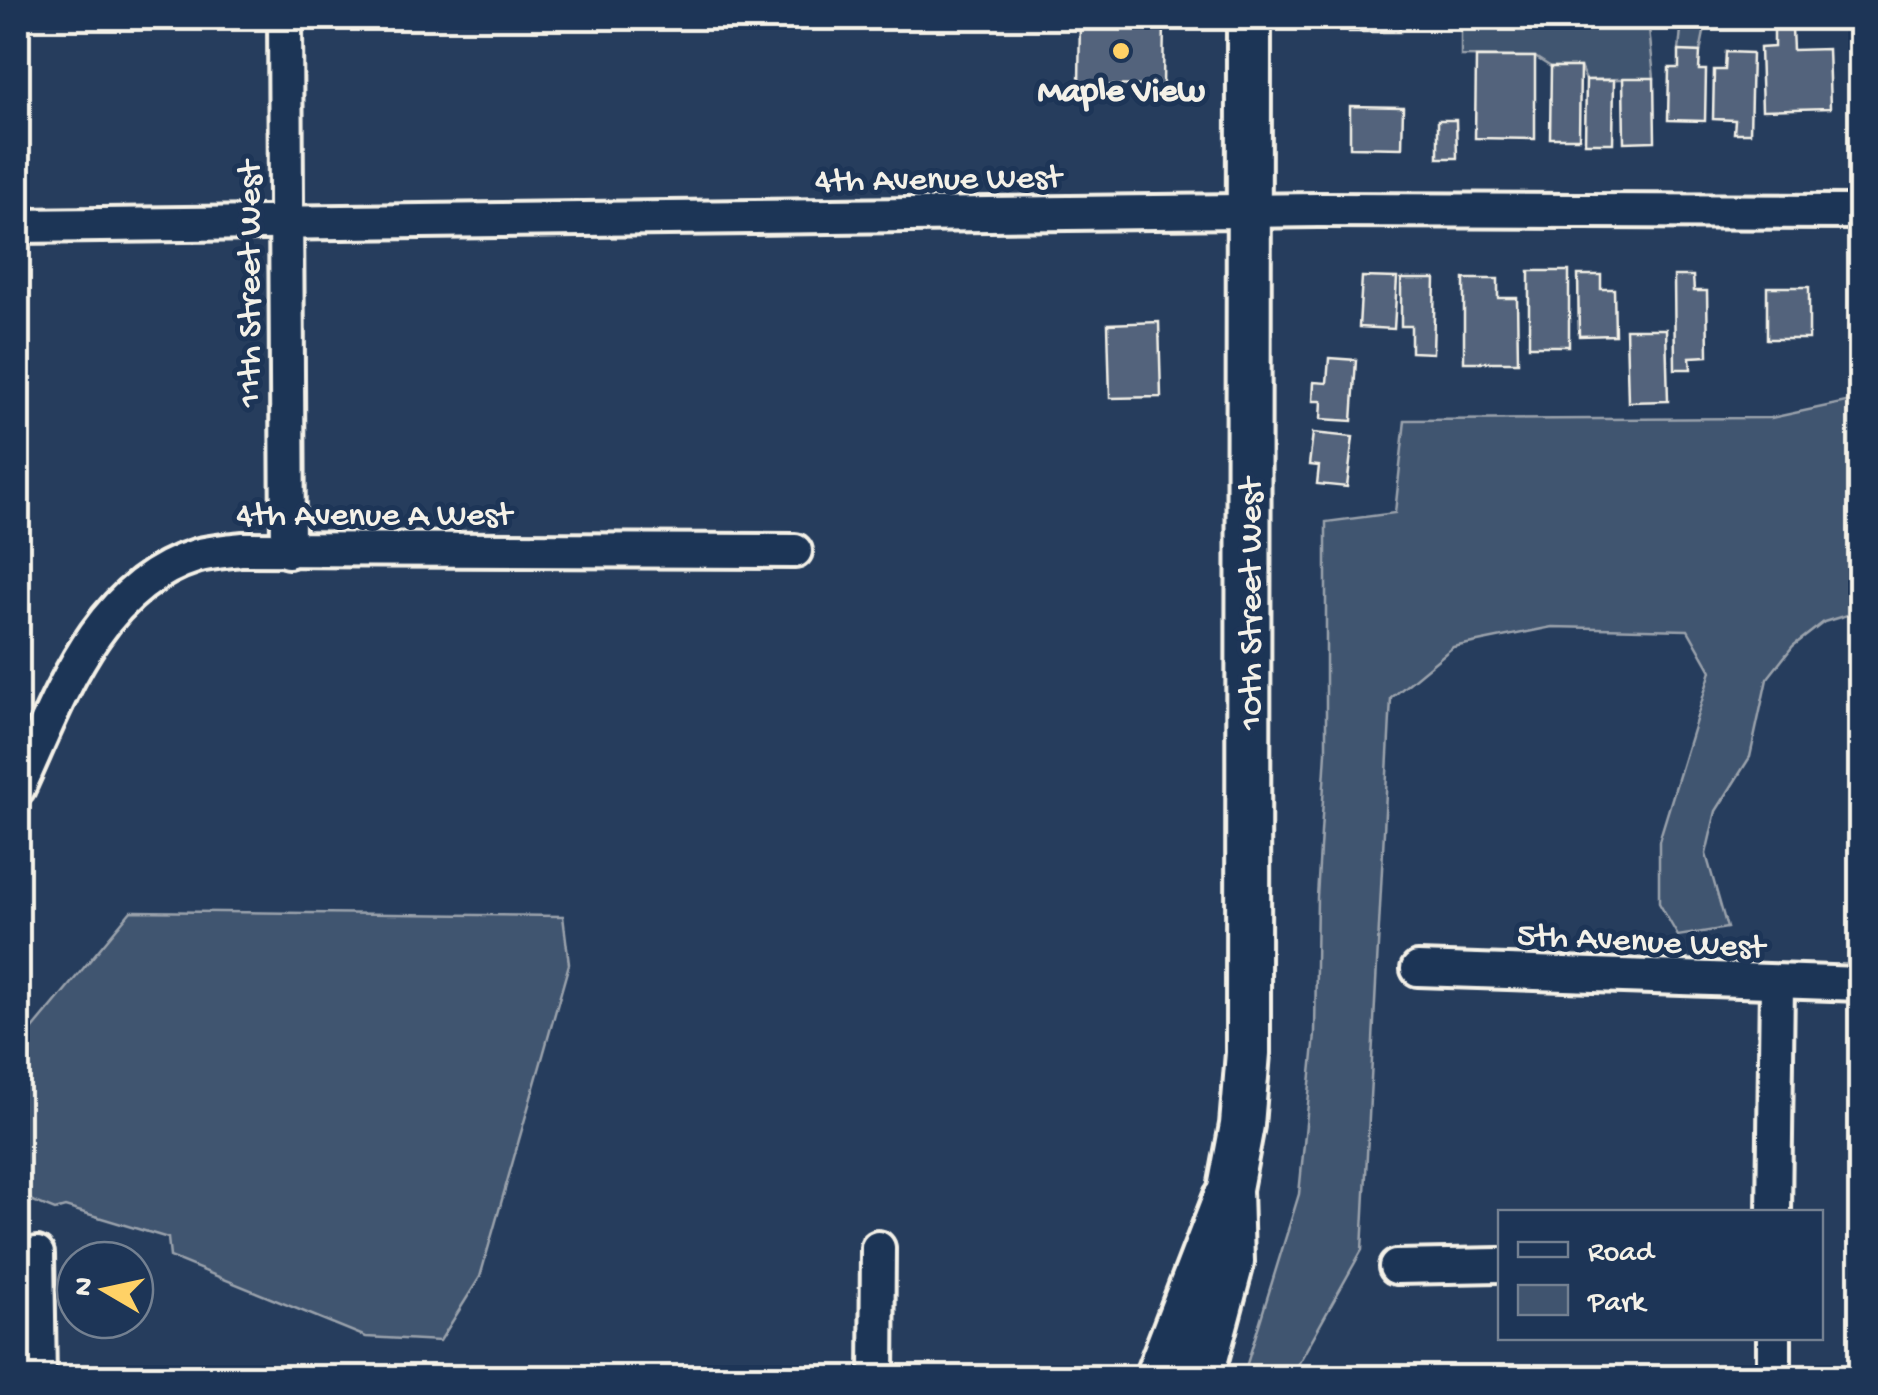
<svg xmlns="http://www.w3.org/2000/svg" width="1878" height="1395" font-family="'Gochi Hand',sans-serif">
<style>
.green{fill:#40546f;stroke:#9aa2ac;stroke-width:2.5}
.building{fill:#52647b;stroke:#f4f1e8;stroke-width:2.5}
.lines{fill:none;stroke-linecap:round;stroke-linejoin:round}
.minor-casing{stroke:#f4f1e8;stroke-width:40}
.major-casing{stroke:#f4f1e8;stroke-width:50}
.minor{stroke:#1d3557;stroke-width:32}
.major{stroke:#1d3557;stroke-width:42}
.poi-dot{fill:#ffd166;stroke:#1d3557;stroke-width:4}
.labels{text-anchor:middle;stroke-width:10;stroke-linejoin:round;paint-order:stroke}
.poi-label{font-size:35px;font-weight:bold;fill:#f4f1e8;stroke:#1d3557}
.street-label{font-size:35px;fill:#f4f1e8;stroke:#1d3557}
</style>
<rect width="100%" height="100%" fill="#263d5d"/>
<filter id="ink" filterUnits="userSpaceOnUse"><feTurbulence type="fractalNoise" baseFrequency=".01" numOctaves="2"/><feDisplacementMap in="SourceGraphic" scale="20" xChannelSelector="R" yChannelSelector="G"/><feConvolveMatrix kernelMatrix="1 2 1 2 8 2 1 2 1" color-interpolation-filters="sRGB"/></filter>
<g filter="url(#ink)">
<!-- green -->
<g class="green">
<polygon points="1461,18 1648,18 1654,78 1586,80 1580,67 1551,67 1535,57 1461,56"/>
<polygon points="1682,18 1707,18 1700,52 1679,51"/>
<polygon points="1860,399 1860,611 1824,622 1793,646 1767,679 1750,757 1716,811 1706,854 1727,928 1678,936 1659,903 1659,841 1711,671 1688,630 1552,627 1453,647 1391,698 1362,1250 1291,1377 1243,1377 1299,1194 1315,1034 1317,897 1326,752 1326,522 1395,513 1405,420 1771,418"/>
<polygon points="131,911 563,916 569,964 480,1277 440,1341 366,1337 170,1257 168,1238 65,1207 55,1210 18,1195 18,1047"/>
</g>
<!-- building -->
<g class="building">
<polygon points="1080,18 1164,18 1163,86 1079,85"/>
<polygon points="1348,18 1399,18 1400,32 1349,32"/>
<polygon points="1774,28 1792,28 1793,50 1828,49 1830,108 1762,110 1760,48 1774,47"/>
<polygon points="1857,33 1860,33 1860,108 1856,108"/>
<polygon points="1679,51 1700,52 1699,70 1706,70 1705,121 1668,120 1669,68 1679,68"/>
<polygon points="1726,52 1752,53 1750,133 1734,133 1735,120 1713,119 1714,70 1725,70"/>
<polygon points="1476,57 1535,57 1535,139 1475,138"/>
<polygon points="1551,67 1580,67 1579,138 1550,138"/>
<polygon points="1623,78 1654,78 1655,141 1624,142"/>
<polygon points="1586,80 1614,80 1613,143 1585,143"/>
<polygon points="1350,106 1403,107 1402,148 1350,147"/>
<polygon points="1438,120 1456,120 1457,158 1438,158"/>
<rect x="1529" y="271" width="40" height="75"/>
<polygon points="1578,275 1601,275 1601,289 1614,289 1615,335 1579,336"/>
<polygon points="1674,276 1693,276 1694,291 1707,291 1708,356 1690,357 1691,369 1675,369"/>
<polygon points="1362,277 1397,278 1394,329 1359,327"/>
<polygon points="1401,279 1435,279 1433,353 1411,352 1411,326 1401,326"/>
<polygon points="1464,279 1498,279 1498,298 1517,298 1518,362 1464,362"/>
<rect x="1767" y="287" width="42" height="52"/>
<polygon points="1159,322 1161,397 1110,398 1108,324"/>
<polygon points="1626,329 1666,329 1668,401 1628,402"/>
<polygon points="1329,358 1356,360 1352,421 1321,419 1322,401 1313,401 1314,382 1327,383"/>
<polygon points="1313,433 1353,437 1347,487 1317,484 1319,466 1309,465"/>
</g>
<g class="lines">
<!-- minor casing -->
<g class="minor-casing">
<g id="minor">
<polyline points="285,18 288,551"/>
<polyline points="18,226 1318,210 1860,212"/>
<path d="M18,788C58,702 95,587 196,556C210,552 227,551 242,549L795,551"/>
<polyline points="1418,969 1860,984"/>
<polyline points="1774,1212 1777,984"/>
<polyline points="37,1254 39,1378"/>
<polyline points="1396,1267 1500,1265"/>
<polyline points="1774,1338 1774,1378"/>
<polyline points="877,1378 878,1248"/>
</g>
</g>
<!-- major casing -->
<g class="major-casing">
<g id="major">
<polyline points="1156,1378 1225,1199"/>
<polyline points="1201,1378 1232,1262 1230,1189 1242,1125 1248,1053 1249,18"/>
</g>
</g>
<!-- minor -->
<use href="#minor" class="minor"/>
<!-- major -->
<use href="#major" class="major"/>
</g>
</g>
<!-- markers -->
<circle class="poi-dot" cx="1121" cy="51" r="10"/>
<g class="labels">
<!-- poi labels -->
<g class="poi-label">
<text x="1121" y="100">Maple View</text>
</g>
<!-- street labels -->
<g class="street-label">
<text transform="translate(938 176) rotate(-1)" y="12">4th Avenue West</text>
<text transform="translate(247 284) rotate(-90)" y="12">11th Street West</text>
<text x="374" y="524">4th Avenue A West</text>
<text transform="translate(1248 604) rotate(-90)" y="12">10th Street West</text>
<text transform="translate(1641 938) rotate(3)" y="12">5th Avenue West</text>
</g>
</g>
<!-- margin -->
<rect width="1878" height="1395" fill="none" stroke="#1d3557" stroke-width="60"/>
<rect x="30" y="30" width="1818" height="1335" fill="none" stroke="#f4f1e8" stroke-width="4" filter="url(#ink)"/>
<!-- legend -->
<rect x="1498" y="1210" width="325" height="130" fill="#1d3557" stroke="#738091" stroke-width="2.5"/>
<rect x="1518" y="1242" width="50" height="15" fill="#1d3557" stroke="#738091" stroke-width="2.5"/>
<text x="1588" y="1260" font-size="30" fill="#f4f1e8">Road</text>
<rect x="1518" y="1285" width="50" height="30" fill="#40546f" stroke="#738091" stroke-width="2.5"/>
<text x="1588" y="1310" font-size="30" fill="#f4f1e8">Park</text>
<!-- north arrow -->
<g transform="translate(105 1290) rotate(279)"><circle r="48" fill="#1d3557" stroke="#738091" stroke-width="2.5"/>
<path d="M0-8L18 38L0 25L-18 38Z" fill="#ffd166"/>
<text y="-15" font-size="28" font-weight="bold" text-anchor="middle" fill="#f4f1e8">N</text>
</g>
</svg>
